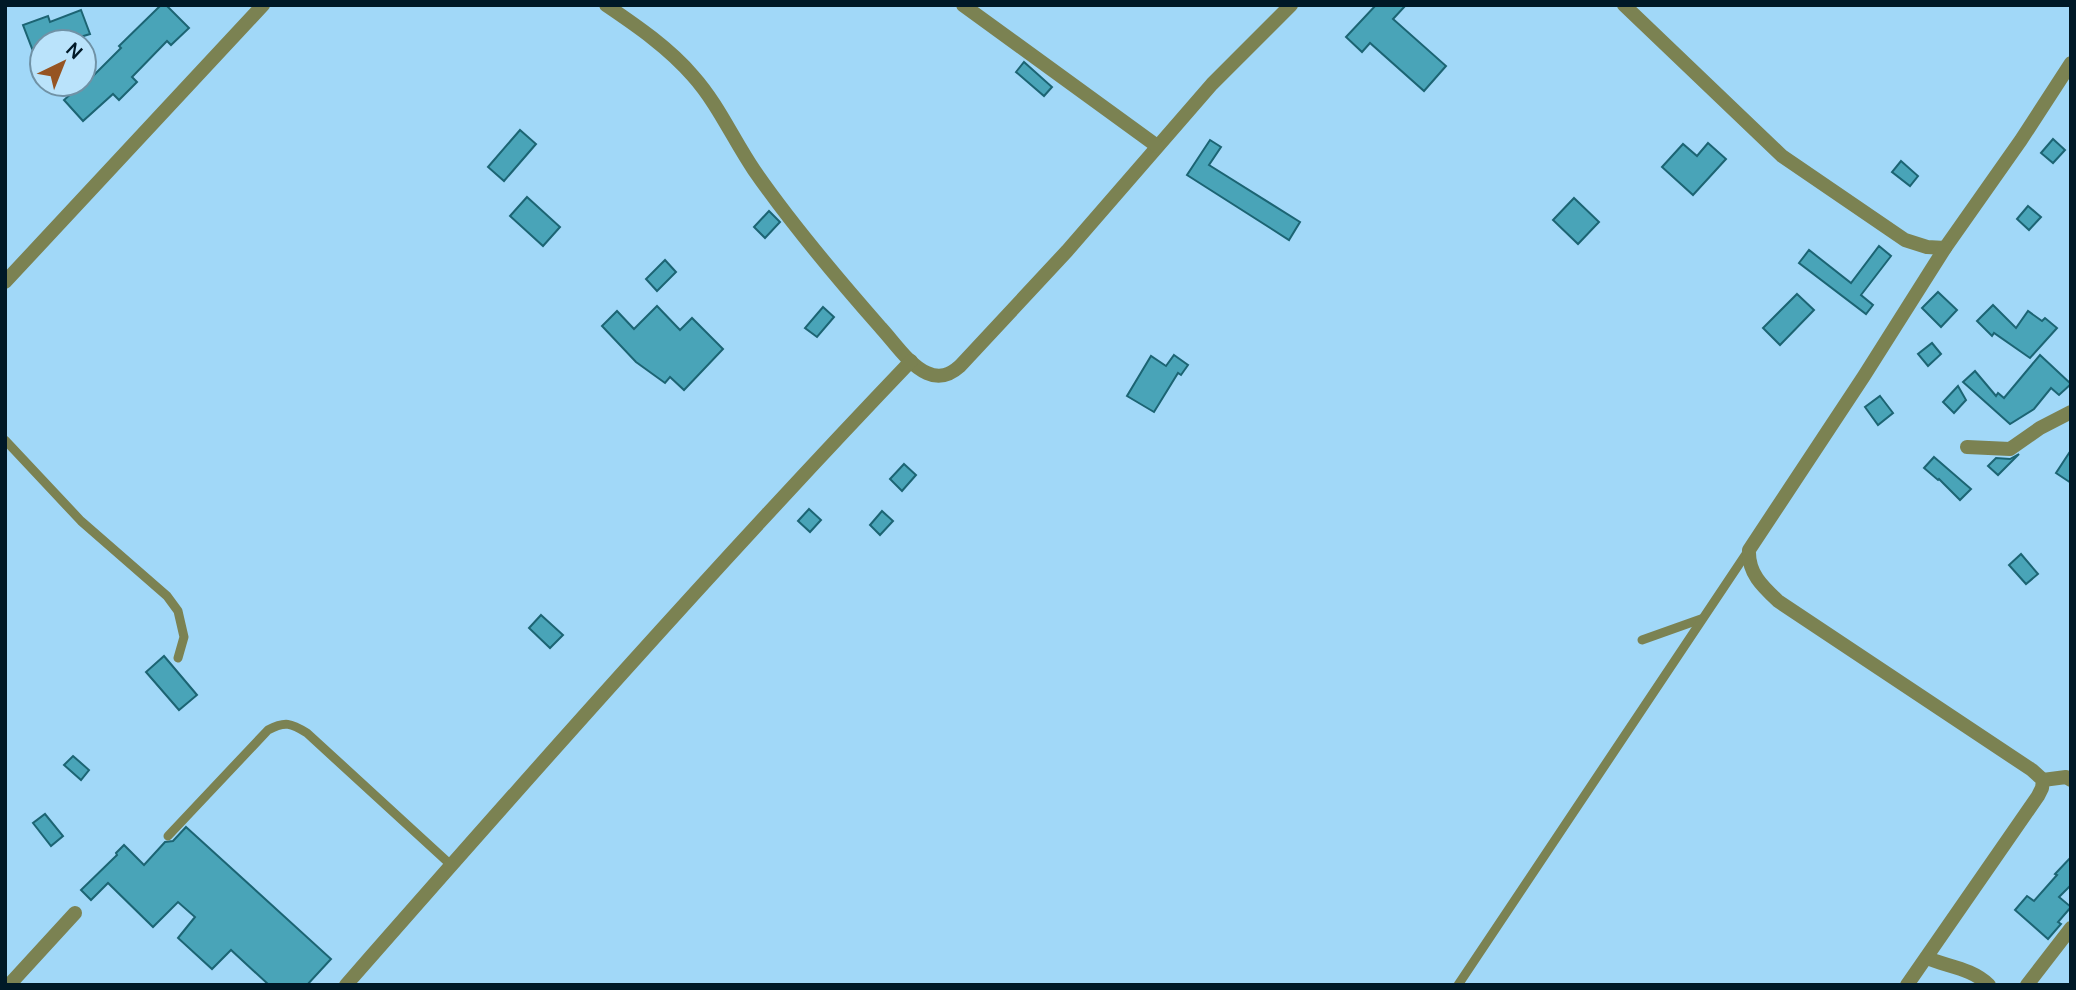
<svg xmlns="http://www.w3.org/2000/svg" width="2076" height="990" font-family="Manrope,sans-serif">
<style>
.building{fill:#49a4b8;stroke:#1c6473;stroke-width:2}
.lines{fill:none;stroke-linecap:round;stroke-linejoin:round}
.service{stroke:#7b8252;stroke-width:9}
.minor{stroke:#7b8252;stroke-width:14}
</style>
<rect width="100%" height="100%" fill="#a1d8f8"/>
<!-- building -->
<g class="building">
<polygon points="161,5 166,5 189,28 171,45 167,41 132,77 137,82 119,100 113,94 83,121 64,100 82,84 85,84 121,48 119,46"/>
<polygon points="1376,5 1406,5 1393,19 1446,66 1424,91 1370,43 1362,52 1346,37"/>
<polygon points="81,10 90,34 64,42 42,42 41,72 23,25 48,16 50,22"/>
<polygon points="1024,62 1052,87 1044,96 1016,72"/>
<polygon points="520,130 536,144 504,181 488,167"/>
<polygon points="2053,139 2065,150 2053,163 2041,153"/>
<polygon points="1210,140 1221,147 1209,165 1300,222 1289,240 1187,175"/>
<polygon points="1708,143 1726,159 1693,195 1662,167 1683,144 1697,156"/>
<polygon points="1901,161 1918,176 1910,186 1892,172"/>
<polygon points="527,197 560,227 543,246 510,216"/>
<polygon points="1574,198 1599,222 1578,244 1553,220"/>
<polygon points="2028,206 2041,217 2029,230 2017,219"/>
<polygon points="769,211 780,222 765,238 754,227"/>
<polygon points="1879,246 1891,256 1861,295 1873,305 1866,314 1799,263 1809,250 1851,283"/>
<polygon points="665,260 676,272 657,291 646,279"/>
<polygon points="1938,292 1957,310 1941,327 1922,308"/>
<polygon points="1797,294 1814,310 1780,345 1763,328"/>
<polygon points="1993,305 2016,328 2028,311 2042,321 2045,318 2057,328 2030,358 1994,333 1992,336 1977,321"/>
<polygon points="657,306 680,330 692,318 723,349 684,390 670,377 665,383 636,362 602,326 617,311 634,329"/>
<polygon points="823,307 834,317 817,337 805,328"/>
<polygon points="1932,343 1941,354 1928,366 1918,354"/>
<polygon points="1174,355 1188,365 1181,375 1178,373 1154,412 1127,396 1151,356 1166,366"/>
<polygon points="2040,355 2071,384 2059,395 2051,388 2034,409 2010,424 1963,382 1975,371 1996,396 1998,393 2004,398"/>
<polygon points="1958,386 1966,400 1954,413 1943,402"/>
<polygon points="1880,396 1893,413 1878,425 1865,407"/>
<polygon points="2071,450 2071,483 2056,473"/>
<polygon points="2019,454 1998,475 1988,466 1996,458 2010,459"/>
<polygon points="1934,457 1971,489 1960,500 1939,479 1938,480 1924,468"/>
<polygon points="904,464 916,475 902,491 890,479"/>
<polygon points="809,509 821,520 810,532 798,521"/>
<polygon points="882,511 893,521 880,535 870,525"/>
<polygon points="2021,554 2038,574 2026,584 2009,565"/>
<polygon points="541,615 563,635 550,648 529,628"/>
<polygon points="164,656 197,695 179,710 146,672"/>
<polygon points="73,756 89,770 81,780 64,765"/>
<polygon points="45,814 63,836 51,846 33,823"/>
<polygon points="186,827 331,959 307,985 269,985 231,950 212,969 178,938 195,917 178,902 153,927 108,883 91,900 81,890 117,855 116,853 124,845 144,865 165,842 173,841"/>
<polygon points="2071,857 2071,885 2059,897 2071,907 2058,922 2061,924 2048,939 2015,910 2027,896 2034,901 2057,875 2055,874"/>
</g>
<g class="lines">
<!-- service -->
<g class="service">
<polyline points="5,440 81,521 167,596 178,611 184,637 178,658"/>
<polyline points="1642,640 1701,619"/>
<path d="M168,836L268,730C285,721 291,723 307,733L451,865"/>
<polyline points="1458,985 1748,551"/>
</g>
<!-- minor -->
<g class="minor">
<path d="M606,5C637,26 669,48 693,76C718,104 733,139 754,170C792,225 837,278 881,328C894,342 909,365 927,373C940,379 950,375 960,366L1067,251L1212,84L1291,5"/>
<polyline points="963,5 1157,146"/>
<polyline points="1624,5 1782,156 1905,240 1927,247 1945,248 2021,140 2071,63"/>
<polyline points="5,282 263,5"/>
<polyline points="1967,447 2010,449 2040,428 2071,412"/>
<polyline points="2043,780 2066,777 2071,780"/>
<path d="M1927,958C1949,967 1971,968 1989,985"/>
<polyline points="9,985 75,913"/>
<path d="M346,985C531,774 717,564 911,361"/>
<path d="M1907,985L2038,796L2042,788L2043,780L2032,770L1778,601C1762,586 1748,573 1749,550L1864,376L1945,248"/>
<polyline points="2027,985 2071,928"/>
</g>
</g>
<!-- border -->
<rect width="2076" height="990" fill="none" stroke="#001927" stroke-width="14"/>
<!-- north arrow -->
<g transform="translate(63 63) rotate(43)"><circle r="33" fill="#bae3fb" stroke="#7092a6" stroke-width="2"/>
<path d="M0-5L12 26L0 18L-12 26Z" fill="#965422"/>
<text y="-10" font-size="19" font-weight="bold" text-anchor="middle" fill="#001927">N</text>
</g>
</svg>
